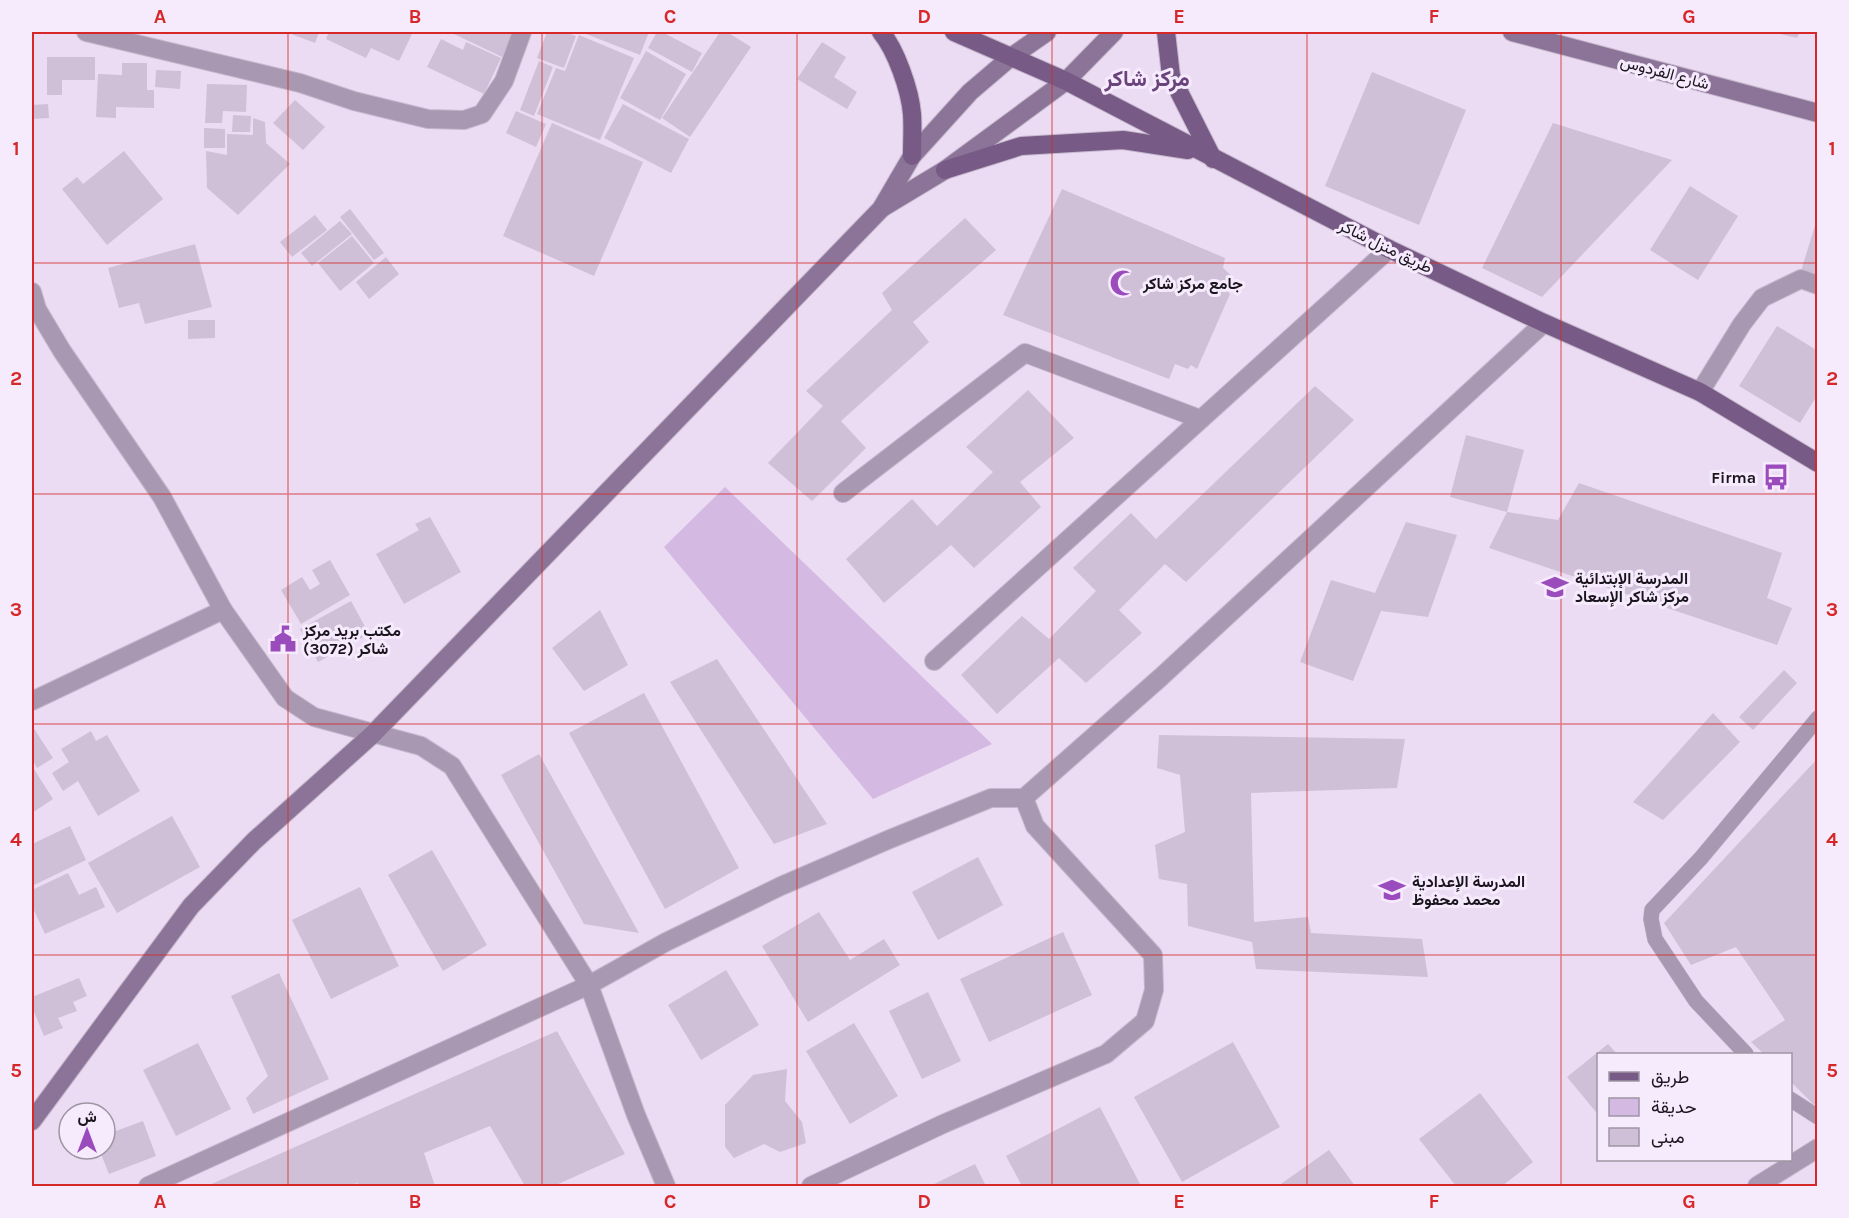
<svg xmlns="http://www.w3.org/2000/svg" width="1849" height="1218" font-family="Karla,Vazirmatn,sans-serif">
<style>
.green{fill:#d4b9e2}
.building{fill:#cfc0d7}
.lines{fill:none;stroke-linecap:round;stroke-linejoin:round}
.lane-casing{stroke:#c5b8cc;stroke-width:16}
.street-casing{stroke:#c5b8cc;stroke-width:20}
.secondary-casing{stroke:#c5b8cc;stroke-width:20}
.primary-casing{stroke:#c5b8cc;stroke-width:20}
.lane{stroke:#a898b1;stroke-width:15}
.street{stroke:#a898b1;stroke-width:18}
.secondary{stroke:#8c7498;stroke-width:18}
.primary{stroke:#775a85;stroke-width:18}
.grid{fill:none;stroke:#d62828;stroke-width:1.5;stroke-opacity:0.55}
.labels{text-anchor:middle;stroke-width:6;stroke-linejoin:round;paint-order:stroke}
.street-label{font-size:16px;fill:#1a151d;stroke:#f6eafd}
.poi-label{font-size:16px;font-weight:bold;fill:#1a151d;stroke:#f6eafd;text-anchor:start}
.district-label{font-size:22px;font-weight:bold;fill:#6a437c;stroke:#f6eafd}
.neatline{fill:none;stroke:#d62828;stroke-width:2}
.grid-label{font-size:20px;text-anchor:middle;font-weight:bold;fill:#d62828}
</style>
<rect width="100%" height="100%" fill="#ebdcf3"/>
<!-- green -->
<polygon class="green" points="725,487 992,744 873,799 664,547"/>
<!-- building -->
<g class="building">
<polygon points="286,32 319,32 315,43"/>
<polygon points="329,32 413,32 399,61 371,48 366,58 326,39"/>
<polygon points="455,32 514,32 502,57 454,34"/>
<polygon points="547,32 564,32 576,36 564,68 537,58"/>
<polygon points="581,32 649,32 640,55"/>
<polygon points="657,32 662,32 702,53 692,72 648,48"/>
<polygon points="720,32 727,32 751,47 690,137 662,118"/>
<polygon points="1771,32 1800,32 1797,38"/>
<polygon points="579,35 634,58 600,140 537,114 556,68 565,71"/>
<polygon points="441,39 463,50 466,42 501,58 484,94 427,67"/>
<polygon points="822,42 846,57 834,77 857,92 847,109 797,79"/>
<polygon points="646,51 686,74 660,120 620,98"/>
<polygon points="47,57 95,57 95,80 62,80 62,95 47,95"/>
<polygon points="539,61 553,67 534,116 520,110"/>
<polygon points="122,63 147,63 147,90 154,90 154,108 116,107 116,118 96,117 98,74 122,75"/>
<polygon points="156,70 181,71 180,89 155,87"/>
<polygon points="1372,72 1466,110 1419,225 1325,186"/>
<polygon points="207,84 247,85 246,112 223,111 222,123 205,123"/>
<polygon points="295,100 325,127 303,150 273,123"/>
<polygon points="48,104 49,118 32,119 32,105"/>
<polygon points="623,104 689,139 671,173 604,138"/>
<polygon points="516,111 546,124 536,147 506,133"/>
<polygon points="233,115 251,116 250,132 232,132"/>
<polygon points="253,118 265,122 266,143 290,164 238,215 207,188 206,151 227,155 227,134 253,135"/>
<polygon points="552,123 643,162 594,276 503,236"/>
<polygon points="1553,123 1672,160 1542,297 1482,268"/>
<polygon points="204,128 225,129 225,148 204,148"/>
<polygon points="124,151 163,199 107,245 62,189 77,177 83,184"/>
<polygon points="1690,186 1738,216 1698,280 1650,250"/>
<polygon points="1062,189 1225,258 1223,268 1232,276 1226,290 1230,294 1197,369 1191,365 1188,369 1175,364 1169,379 1003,315"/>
<polygon points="350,209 384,253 374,260 340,217"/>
<polygon points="315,215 327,230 292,257 280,242"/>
<polygon points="965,218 996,250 913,322 929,342 841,421 866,448 812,501 768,463 823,406 806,391 892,310 882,293"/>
<polygon points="1817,219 1818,219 1818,277 1801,271"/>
<polygon points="340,221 352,234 312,266 301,253"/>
<polygon points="352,236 374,263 340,291 318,263"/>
<polygon points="195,244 212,307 145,324 139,303 119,308 108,268"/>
<polygon points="386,257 399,274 369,299 356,282"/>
<polygon points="188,320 215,320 215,338 188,339"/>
<polygon points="1777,326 1818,351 1818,394 1800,423 1739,386"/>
<polygon points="1315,386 1354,420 1186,582 1165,564 1119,610 1142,633 1086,683 1059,658 997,714 961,675 1022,616 1049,639 1096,591 1073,568 1131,513 1156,539"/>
<polygon points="1028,390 1074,438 1020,482 1041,507 974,568 951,545 884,603 846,559 912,499 937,526 993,472 966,447"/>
<polygon points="1466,435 1524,450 1507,512 1450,497"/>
<polygon points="1579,483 1782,553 1767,598 1792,608 1777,645 1489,548 1507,512 1558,520"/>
<polygon points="430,517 461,572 404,604 376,554 419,530 415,524"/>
<polygon points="1406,522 1457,535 1428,617 1381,611 1353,681 1300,662 1331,580 1375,593"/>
<polygon points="330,560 350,595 301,624 281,590 302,577 310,590 320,584 312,570"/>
<polygon points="351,601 369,634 318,662 300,629"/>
<polygon points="600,610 628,665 584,691 552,648"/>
<polygon points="717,659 827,824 774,844 670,682"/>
<polygon points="1784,670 1797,683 1753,730 1739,717"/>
<polygon points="644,693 739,868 665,909 569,733"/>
<polygon points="1713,713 1740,742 1663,820 1633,802"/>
<polygon points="33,727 53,758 37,768 32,759 32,728"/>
<polygon points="91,731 96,741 107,735 140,791 98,816 78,781 63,791 52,773 69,762 61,749"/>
<polygon points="1159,735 1405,739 1397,788 1251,793 1254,922 1308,917 1311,933 1422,939 1428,977 1256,969 1252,942 1188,926 1187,884 1159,879 1155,845 1185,832 1180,775 1157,768"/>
<polygon points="539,754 639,933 584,924 501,775"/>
<polygon points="1818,758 1818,1102 1814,1105 1791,1082 1791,1054 1764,1054 1751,1042 1785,1020 1736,947 1691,965 1664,923"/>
<polygon points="32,766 53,799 32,813"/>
<polygon points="172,816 200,867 117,913 88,863"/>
<polygon points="70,826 86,860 32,886 32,844"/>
<polygon points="432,850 487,945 443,971 388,875"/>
<polygon points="978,857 1003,905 938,940 912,892"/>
<polygon points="68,873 79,895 96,887 105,907 45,934 32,906 32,890"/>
<polygon points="360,887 399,966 331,999 292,920"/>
<polygon points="819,912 850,960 884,939 900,965 808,1022 762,946"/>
<polygon points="1063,932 1092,995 989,1042 960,979"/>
<polygon points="726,970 759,1025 701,1060 668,1005"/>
<polygon points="279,973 329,1079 253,1114 246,1098 268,1076 231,996"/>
<polygon points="79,978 87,996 73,1002 77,1011 58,1018 63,1028 44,1036 32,1007 32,997"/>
<polygon points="928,992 961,1061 922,1079 889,1011"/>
<polygon points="854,1023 898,1096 850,1124 806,1051"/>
<polygon points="557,1031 625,1154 554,1186 525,1186 490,1126 424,1153 435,1186 360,1186 357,1183 350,1186 207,1186"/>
<polygon points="1233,1042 1280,1127 1182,1182 1134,1097"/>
<polygon points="198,1043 231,1109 176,1136 143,1070"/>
<polygon points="1608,1044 1617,1054 1598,1054 1598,1110 1596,1112 1567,1077"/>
<polygon points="787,1069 785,1101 802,1122 806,1143 780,1152 764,1144 734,1158 725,1147 725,1105 753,1075"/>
<polygon points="1480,1093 1533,1162 1502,1186 1456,1186 1419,1139"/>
<polygon points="1100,1107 1141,1186 1022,1186 1006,1156"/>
<polygon points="143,1121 156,1156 109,1174 99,1149 105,1149 105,1135"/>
<polygon points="1329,1150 1355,1186 1278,1186"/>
<polygon points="975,1164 986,1186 930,1186"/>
</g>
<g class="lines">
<!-- lane casing -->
<g class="lane-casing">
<g id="lane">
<polyline points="1746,1054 1696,1001 1655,939 1651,919 1652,910 1701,858 1818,718"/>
<polyline points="1790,1099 1818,1117"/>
</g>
</g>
<!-- street casing -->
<g class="street-casing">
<g id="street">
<polyline points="86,32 300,83 354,101 428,119 464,120 482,114 504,81 522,32"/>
<polyline points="32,292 37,309 62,351 162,497 223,610"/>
<polyline points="1700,392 1742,324 1762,298 1801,279 1818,285"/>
<polyline points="843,493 1025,353 1200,419"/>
<polyline points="934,661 1389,249"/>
<polyline points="32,701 223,610 285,698 314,717 421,746 452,766 589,985 636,1115 666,1186"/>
<polyline points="148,1186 589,985 666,942 781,886 890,839 991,798 1024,798 1161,677 1544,323"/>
<polyline points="811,1186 943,1124 1106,1054 1145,1021 1154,990 1153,955 1035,826 1024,798"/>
<polyline points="1757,1186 1818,1148"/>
</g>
</g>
<!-- secondary casing -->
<g class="secondary-casing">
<g id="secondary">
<polyline points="1512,32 1818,113"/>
<polyline points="882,208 945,170 1066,81 1114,32"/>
<polyline points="32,1121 191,906 254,841 373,734 881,209 912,156 970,92 1011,57 1047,32"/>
</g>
</g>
<!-- primary casing -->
<g class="primary-casing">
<g id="primary">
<path d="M881,32C896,50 910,90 912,114C913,127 912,142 912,156"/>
<polyline points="954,32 1066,81 1389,249 1544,323 1700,392 1818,463"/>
<polyline points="1166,32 1171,76 1213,159"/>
<polyline points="945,170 1021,146 1123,140 1188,150"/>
</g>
</g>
<!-- lane -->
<use href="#lane" class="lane"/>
<!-- street -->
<use href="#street" class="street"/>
<!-- secondary -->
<use href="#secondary" class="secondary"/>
<!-- primary -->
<use href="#primary" class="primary"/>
</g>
<!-- grid -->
<path class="grid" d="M288,32V1186M542,32V1186M797,32V1186M1052,32V1186M1307,32V1186M1561,32V1186M32,263H1818M32,494H1818M32,724H1818M32,955H1818"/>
<!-- icons -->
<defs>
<g id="mosque-bare" transform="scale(2.07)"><path d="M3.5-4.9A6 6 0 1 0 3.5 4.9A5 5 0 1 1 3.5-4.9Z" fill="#9b4cbc" stroke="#f6eafd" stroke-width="2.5" paint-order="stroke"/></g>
<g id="bus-bare" transform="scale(2.07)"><path d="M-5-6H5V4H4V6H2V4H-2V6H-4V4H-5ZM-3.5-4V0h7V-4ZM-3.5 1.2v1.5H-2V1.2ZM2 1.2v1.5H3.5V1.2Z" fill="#9b4cbc" stroke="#f6eafd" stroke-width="2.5" paint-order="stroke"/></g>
<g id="school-bare" transform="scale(2.07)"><path d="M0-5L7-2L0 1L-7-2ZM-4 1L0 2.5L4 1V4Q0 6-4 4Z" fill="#9b4cbc" stroke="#f6eafd" stroke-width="2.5" paint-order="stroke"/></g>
<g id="civic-bare" transform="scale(2.07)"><path d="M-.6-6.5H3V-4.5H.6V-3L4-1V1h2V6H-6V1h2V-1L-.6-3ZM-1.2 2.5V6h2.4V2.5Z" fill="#9b4cbc" stroke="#f6eafd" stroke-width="2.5" paint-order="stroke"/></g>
</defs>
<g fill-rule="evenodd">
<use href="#mosque-bare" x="1123" y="283"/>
<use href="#bus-bare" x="1776" y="477"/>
<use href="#school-bare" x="1555" y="587"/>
<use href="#civic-bare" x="283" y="639"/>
<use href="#school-bare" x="1392" y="890"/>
</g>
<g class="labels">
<!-- street labels -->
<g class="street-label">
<text transform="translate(1665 72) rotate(15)" y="6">شارع الفردوس</text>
<text transform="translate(1386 246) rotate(26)" y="6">طريق منزل شاكر</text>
</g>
<!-- poi labels -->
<g class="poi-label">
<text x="1143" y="289">جامع مركز شاكر</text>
<text x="1756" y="483" text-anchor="end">Firma</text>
<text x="1575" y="584">المدرسة الإبتدائية<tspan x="1575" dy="18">مركز شاكر الإسعاد</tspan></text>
<text x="303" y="636">مكتب بريد مركز<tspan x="303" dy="18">شاكر (3072)</tspan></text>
<text x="1412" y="887">المدرسة الإعدادية<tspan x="1412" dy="18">محمد محفوظ</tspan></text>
</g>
<!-- district labels -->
<g class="district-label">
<text x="1147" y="86">مركز شاكر</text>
</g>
</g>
<!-- border -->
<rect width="1849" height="1218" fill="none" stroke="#f6eafd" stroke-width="66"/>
<!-- legend -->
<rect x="1597" y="1053" width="195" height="108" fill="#f6eafd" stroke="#9e95a3" stroke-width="1.5"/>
<rect x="1609" y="1072" width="30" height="9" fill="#775a85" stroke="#9e95a3" stroke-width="1.5"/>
<text x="1651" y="1083" font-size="18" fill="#1a151d">طريق</text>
<rect x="1609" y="1098" width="30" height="18" fill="#d4b9e2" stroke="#9e95a3" stroke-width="1.5"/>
<text x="1651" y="1113" font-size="18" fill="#1a151d">حديقة</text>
<rect x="1609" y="1128" width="30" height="18" fill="#cfc0d7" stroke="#9e95a3" stroke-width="1.5"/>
<text x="1651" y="1143" font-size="18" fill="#1a151d">مبنى</text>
<!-- north arrow -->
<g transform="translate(87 1131)"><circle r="28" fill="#f6eafd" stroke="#9e95a3" stroke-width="1.5"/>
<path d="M0-4.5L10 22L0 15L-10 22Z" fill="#9b4cbc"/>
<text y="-9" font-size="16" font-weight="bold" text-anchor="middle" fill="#1a151d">ش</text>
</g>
<rect x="33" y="33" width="1783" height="1152" class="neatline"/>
<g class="grid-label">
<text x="160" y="23">A</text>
<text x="415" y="23">B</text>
<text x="670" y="23">C</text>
<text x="924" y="23">D</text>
<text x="1179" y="23">E</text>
<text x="1434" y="23">F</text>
<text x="1689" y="23">G</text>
<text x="16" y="155">1</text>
<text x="1832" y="155">1</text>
<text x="16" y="385">2</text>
<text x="1832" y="385">2</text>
<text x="16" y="616">3</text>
<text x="1832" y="616">3</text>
<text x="16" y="846">4</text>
<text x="1832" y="846">4</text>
<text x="16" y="1077">5</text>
<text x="1832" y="1077">5</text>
<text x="160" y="1208">A</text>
<text x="415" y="1208">B</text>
<text x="670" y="1208">C</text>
<text x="924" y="1208">D</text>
<text x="1179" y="1208">E</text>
<text x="1434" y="1208">F</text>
<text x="1689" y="1208">G</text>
</g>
</svg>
